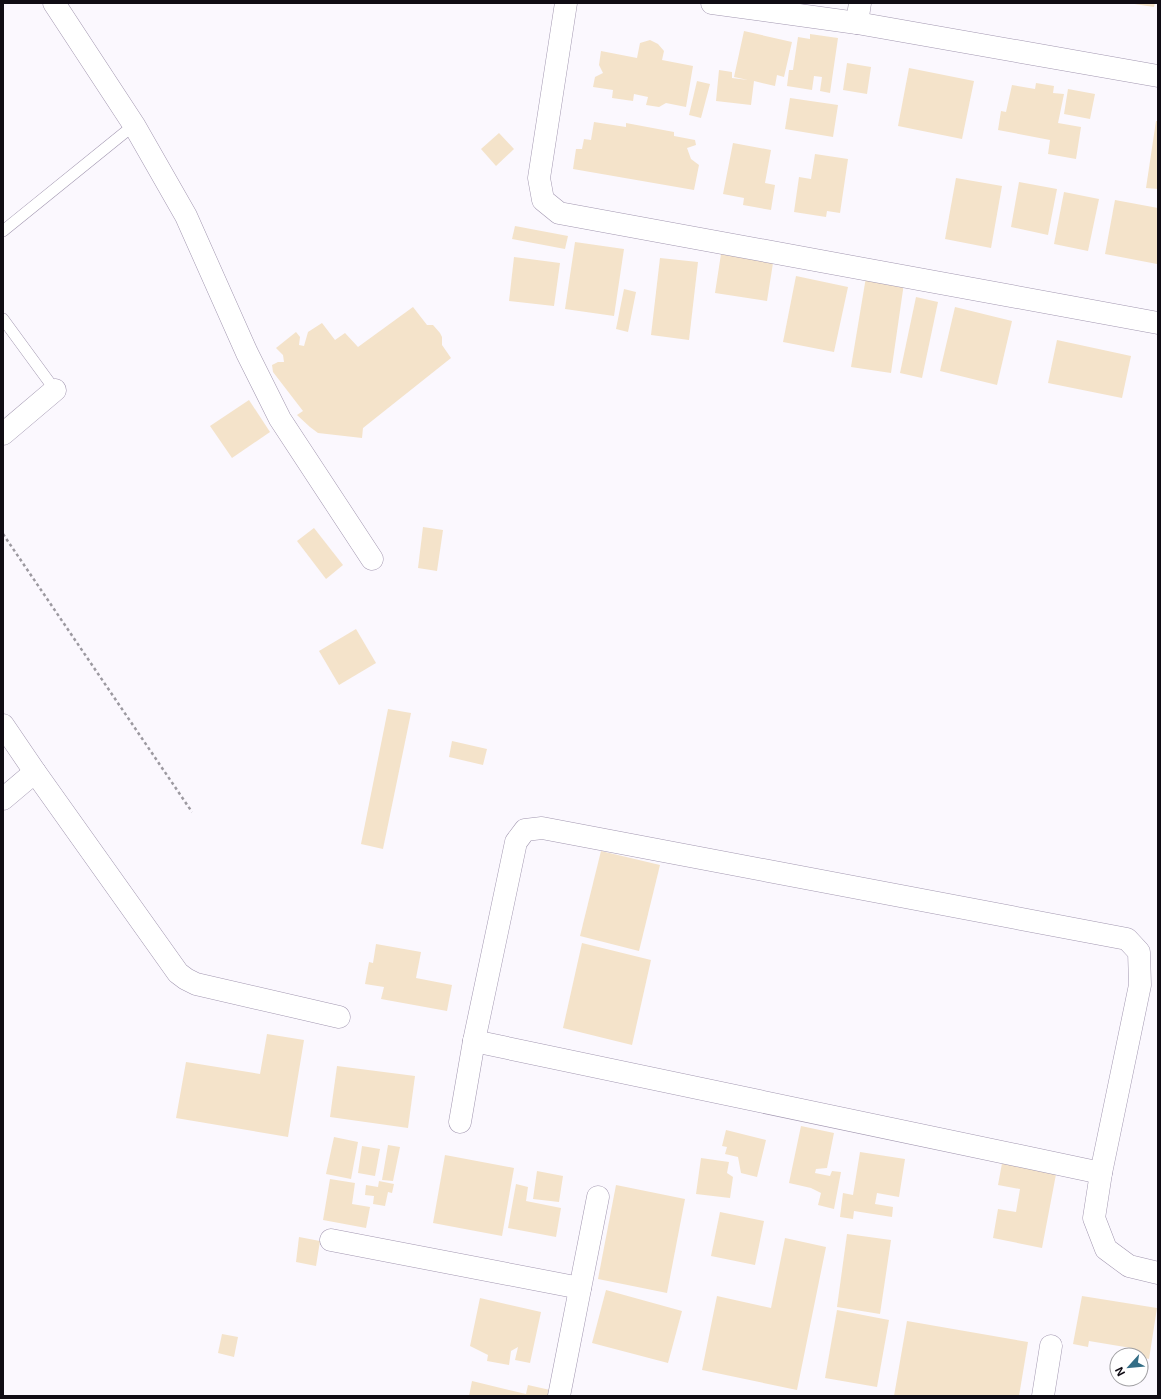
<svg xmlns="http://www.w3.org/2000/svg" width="1161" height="1399" font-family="Inter,sans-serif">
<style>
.building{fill:#f4e3ca}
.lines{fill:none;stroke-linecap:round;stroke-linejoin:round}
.service-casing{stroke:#a297b0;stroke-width:12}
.minor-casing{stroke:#a297b0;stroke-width:23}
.path{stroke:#9c99a0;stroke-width:2.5;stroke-dasharray:3 3;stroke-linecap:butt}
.service{stroke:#fff;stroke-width:11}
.minor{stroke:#fff;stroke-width:22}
</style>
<rect width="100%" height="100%" fill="#fbf8fe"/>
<!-- building -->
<g class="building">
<polygon points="1128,3 1155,3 1154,7"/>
<polygon points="744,31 792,42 784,77 777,75 775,86 754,81 751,105 716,101 719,70 732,72 732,78 748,80 734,77"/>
<polygon points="810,34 838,38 830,93 820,91 822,77 814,76 812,90 787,86 789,70 793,70 798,37 810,39"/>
<polygon points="650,40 658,44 664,51 662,60 693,66 686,107 666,103 659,107 646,105 648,97 634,94 633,101 612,98 613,90 593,87 595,77 603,73 599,65 601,51 637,58 640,43"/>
<polygon points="847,63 871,67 867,94 843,90"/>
<polygon points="909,68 974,81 962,139 898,126"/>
<polygon points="697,81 710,84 701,118 689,115"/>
<polygon points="1036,83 1054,86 1053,93 1064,94 1058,123 1081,127 1076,159 1048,154 1050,140 998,130 1001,111 1006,112 1012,85 1035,89"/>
<polygon points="1068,89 1095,94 1090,119 1064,114"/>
<polygon points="790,98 838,105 833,137 785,129"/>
<polygon points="1156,121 1158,121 1158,189 1146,188"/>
<polygon points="594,122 626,127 626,123 674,132 674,136 695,140 696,145 687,148 691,159 699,165 694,190 573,169 576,149 582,149 584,139 591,140"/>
<polygon points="499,133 514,149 496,166 481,149"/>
<polygon points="733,143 771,150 765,183 775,185 771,210 743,205 744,198 723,194"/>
<polygon points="815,154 848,159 840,213 827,211 826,217 794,212 799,177 811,179"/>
<polygon points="956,178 1002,186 991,248 945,239"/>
<polygon points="1019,182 1057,189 1048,235 1011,227"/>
<polygon points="1064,192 1099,199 1088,251 1054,244"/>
<polygon points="1115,200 1158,208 1157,264 1105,254"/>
<polygon points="515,226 568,236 565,249 512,239"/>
<polygon points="575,242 624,249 614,316 565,309"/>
<polygon points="721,254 773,263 767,301 715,293"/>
<polygon points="514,257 560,263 554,306 509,301"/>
<polygon points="660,258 698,262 689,340 651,335"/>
<polygon points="796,276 848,287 834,352 783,342"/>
<polygon points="866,277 904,283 891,373 851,367"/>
<polygon points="624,289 636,292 628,332 616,329"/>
<polygon points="916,297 938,302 922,378 900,373"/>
<polygon points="413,307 427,325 433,325 440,333 442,337 442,345 451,358 363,428 362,438 318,433 310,427 297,415 303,411 273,372 272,365 278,362 284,362 283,355 276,348 296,332 300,337 299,345 304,346 308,332 322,323 335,340 345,333 358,347"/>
<polygon points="955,307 1012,321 997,385 940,371"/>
<polygon points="1057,340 1131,356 1122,398 1048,383"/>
<polygon points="249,400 270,432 232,458 210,426"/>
<polygon points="423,527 443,530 437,571 418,568"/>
<polygon points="314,528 343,565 326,579 297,541"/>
<polygon points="356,629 376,663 339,685 319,651"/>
<polygon points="388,709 411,713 383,849 361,844"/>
<polygon points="452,741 487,749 483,765 449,757"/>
<polygon points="601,851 660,865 639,951 580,936"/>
<polygon points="582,943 651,960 632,1045 563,1028"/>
<polygon points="376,944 421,952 416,978 452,985 447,1011 381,999 384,987 365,984 369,962 373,963"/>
<polygon points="267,1034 304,1040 288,1137 176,1118 186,1062 260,1074"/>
<polygon points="337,1066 415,1076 408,1128 330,1117"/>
<polygon points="801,1126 834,1133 827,1168 816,1169 815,1173 830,1176 832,1171 841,1172 834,1209 818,1205 821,1193 811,1188 789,1183"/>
<polygon points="726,1130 766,1140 757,1177 741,1173 738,1157 725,1154 727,1147 722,1146"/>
<polygon points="334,1137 358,1142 351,1179 326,1174"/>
<polygon points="388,1145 400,1147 393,1181 382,1180"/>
<polygon points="362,1146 380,1149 375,1176 358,1173"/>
<polygon points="860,1152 905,1159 899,1197 877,1193 875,1204 893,1207 892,1217 854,1211 853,1219 840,1217 843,1193 853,1195"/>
<polygon points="445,1155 514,1168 502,1236 433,1223"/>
<polygon points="701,1158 729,1162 727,1173 733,1177 730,1198 696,1194"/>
<polygon points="1003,1158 1057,1169 1042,1248 993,1238 998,1209 1016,1212 1020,1189 998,1185"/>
<polygon points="537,1171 563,1176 559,1202 533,1199"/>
<polygon points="330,1179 355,1183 352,1204 370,1207 366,1228 323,1220"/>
<polygon points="379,1181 394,1184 392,1193 388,1192 385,1206 373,1204 374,1196 365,1195 366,1185 378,1187"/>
<polygon points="516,1184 528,1187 526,1201 561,1208 556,1237 508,1228"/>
<polygon points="616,1185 685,1199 667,1293 598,1279"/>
<polygon points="720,1212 764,1221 755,1265 711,1256"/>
<polygon points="847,1234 891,1240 880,1314 837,1307"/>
<polygon points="299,1237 320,1241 316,1266 296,1262"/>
<polygon points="785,1238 826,1247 797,1390 702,1370 717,1296 771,1308"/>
<polygon points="606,1290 682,1311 668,1363 592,1343"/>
<polygon points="1082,1296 1157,1308 1149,1359 1141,1357 1141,1355 1130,1355 1131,1348 1089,1341 1088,1347 1073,1344"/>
<polygon points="480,1298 541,1312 530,1363 515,1360 518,1347 511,1351 509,1365 487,1361 488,1355 470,1346"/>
<polygon points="837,1310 889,1320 877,1387 825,1378"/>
<polygon points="907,1321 1028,1342 1019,1396 894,1396"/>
<polygon points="222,1334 238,1337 234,1357 218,1353"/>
<polygon points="472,1381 526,1394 528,1385 550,1390 549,1396 469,1396"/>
</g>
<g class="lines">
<!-- service casing -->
<g class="service-casing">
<g id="service">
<polyline points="3,231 134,125"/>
<polyline points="3,319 55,390"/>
</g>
</g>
<!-- minor casing -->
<g class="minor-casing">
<g id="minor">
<polyline points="54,3 134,125 186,216 247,353 280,419 372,559"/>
<polyline points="566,3 539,178 543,200 559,213 1158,323"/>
<polyline points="712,3 857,23 1158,76"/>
<polyline points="857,23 860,3"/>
<polyline points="3,434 55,390"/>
<polyline points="3,725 35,772 178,973 186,979 196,984 339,1017"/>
<polyline points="3,799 35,772"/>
<polyline points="474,1041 1101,1173"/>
<polyline points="460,1122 474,1041 516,842 525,830 542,828 1127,939 1139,952 1140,985 1101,1173 1094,1218 1106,1249 1129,1266 1158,1273"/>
<polyline points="331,1240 580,1288"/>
<polyline points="559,1396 598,1197"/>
<polyline points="1043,1396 1051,1346"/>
</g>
</g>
<!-- path -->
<polyline class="path" points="3,534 192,812"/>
<!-- service -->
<use href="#service" class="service"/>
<!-- minor -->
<use href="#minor" class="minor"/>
</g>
<!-- border -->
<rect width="1161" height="1399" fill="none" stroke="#100c14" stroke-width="8"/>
<!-- north arrow -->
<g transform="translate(1129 1367) rotate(243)"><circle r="19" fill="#ffffff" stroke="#9f9ea1"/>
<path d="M0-3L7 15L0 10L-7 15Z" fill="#336d86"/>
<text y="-6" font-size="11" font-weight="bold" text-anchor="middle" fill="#100c14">N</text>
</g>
</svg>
